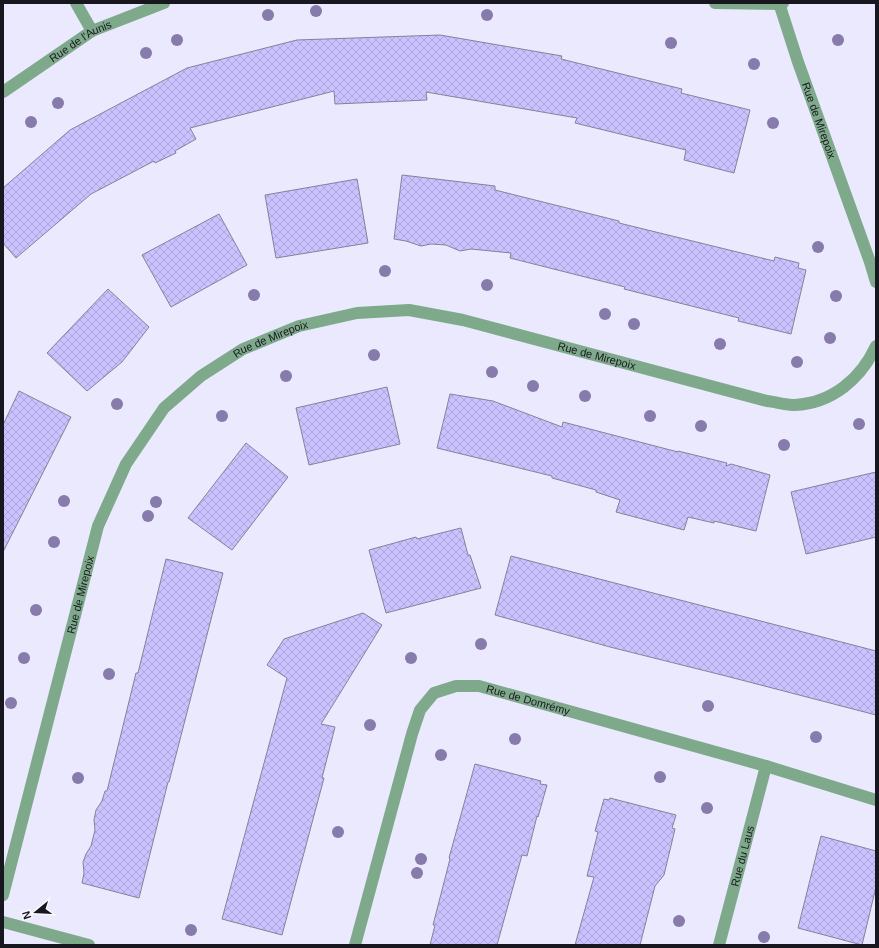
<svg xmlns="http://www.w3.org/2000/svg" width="879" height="948" font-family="Arial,sans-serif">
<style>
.building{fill:url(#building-cross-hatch);stroke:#848199}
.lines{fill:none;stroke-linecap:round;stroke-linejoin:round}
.minor{stroke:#7ea98b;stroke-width:12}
.tree{fill:#867baa}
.labels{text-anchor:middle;stroke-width:4;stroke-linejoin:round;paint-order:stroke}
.street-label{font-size:11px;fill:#181720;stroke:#f9f8fe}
</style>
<defs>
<pattern id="building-cross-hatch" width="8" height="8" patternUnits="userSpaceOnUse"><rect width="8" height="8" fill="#cac2ff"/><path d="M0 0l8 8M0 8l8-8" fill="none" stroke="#ada6da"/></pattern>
</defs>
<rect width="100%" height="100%" fill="#ebe9fe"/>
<!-- building -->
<g class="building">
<polygon points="440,35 562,56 561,59 682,89 681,93 750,110 734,173 684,160 686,150 575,123 577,118 426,92 427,100 335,104 334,91 190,128 196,139 175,151 176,153 155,163 154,161 91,194 16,258 3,243 3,188 70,130 187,68 297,40"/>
<polygon points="402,175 495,186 495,190 619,221 619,223 774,261 775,257 799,263 798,268 806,270 791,334 738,321 739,318 624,289 625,287 510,258 511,253 471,249 460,251 446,245 431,244 421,246 406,241 394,239"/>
<polygon points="357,179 368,243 276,258 265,195"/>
<polygon points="219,214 247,265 171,307 142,255"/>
<polygon points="108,289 149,327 122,362 87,391 47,353"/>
<polygon points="387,387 400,444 309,465 296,408"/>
<polygon points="19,391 71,417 3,552 3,425"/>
<polygon points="450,394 493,401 562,427 563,422 678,452 678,451 727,463 726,466 731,464 770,475 756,531 714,521 714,523 688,517 684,530 616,512 620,500 596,492 596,490 552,478 552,476 437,448"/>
<polygon points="246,443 288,477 232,550 188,518"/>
<polygon points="876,472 876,537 806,554 791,492"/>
<polygon points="461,528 468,555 470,555 481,588 386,613 369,550 416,537 417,539"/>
<polygon points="511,556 876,651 876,715 726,676 610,647 495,615"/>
<polygon points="166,559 223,573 169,782 168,782 139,898 82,883 84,873 83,862 86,854 91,846 95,830 94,820 96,810 102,801 105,791 107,791 136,673 138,673"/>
<polygon points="363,613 382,625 321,724 335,727 322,778 324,778 282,935 222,919 287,678 267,665 284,639"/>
<polygon points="475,764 541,781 540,784 547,785 538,817 537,816 527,856 522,855 497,945 430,945 435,925 433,925 450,859 449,858"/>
<polygon points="610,798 676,815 672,828 675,829 664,875 655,886 640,945 575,945 594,877 587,876 598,832 595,831 604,799 609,800"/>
<polygon points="821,836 876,851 876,887 862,945 798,928"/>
</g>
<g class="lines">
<!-- minor -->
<g class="minor">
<polyline points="76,3 92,31"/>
<polyline points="715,3 779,4 783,3"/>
<path id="s1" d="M779,3L798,62L870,262L876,282"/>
<path id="s2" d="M3,92L92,31L164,3"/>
<path id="s3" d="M3,895L98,526L126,464L164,408L201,376L243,349L299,326L357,313L409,310L463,320L767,401C776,402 786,405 795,405C832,403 861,379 876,346"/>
<polyline points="3,922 89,945"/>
<path id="s4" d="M355,945L412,734L420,710L434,693L456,686H479L766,766L876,800"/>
<path id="s5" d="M719,945L766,766"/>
</g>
</g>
<!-- trees -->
<g class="tree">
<circle cx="316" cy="11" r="6"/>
<circle cx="268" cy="15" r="6"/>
<circle cx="487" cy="15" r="6"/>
<circle cx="177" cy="40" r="6"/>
<circle cx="838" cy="40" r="6"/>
<circle cx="671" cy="43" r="6"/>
<circle cx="146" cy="53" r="6"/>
<circle cx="754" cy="64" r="6"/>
<circle cx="58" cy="103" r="6"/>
<circle cx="31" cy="122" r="6"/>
<circle cx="773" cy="123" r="6"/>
<circle cx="818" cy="247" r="6"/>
<circle cx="385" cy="271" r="6"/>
<circle cx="487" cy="285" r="6"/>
<circle cx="254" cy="295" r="6"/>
<circle cx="836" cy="296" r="6"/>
<circle cx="605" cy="314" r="6"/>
<circle cx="634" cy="324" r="6"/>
<circle cx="830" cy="338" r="6"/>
<circle cx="720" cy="344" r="6"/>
<circle cx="374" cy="355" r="6"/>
<circle cx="797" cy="362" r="6"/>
<circle cx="492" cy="372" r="6"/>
<circle cx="286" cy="376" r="6"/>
<circle cx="533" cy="386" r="6"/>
<circle cx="585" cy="396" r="6"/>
<circle cx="117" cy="404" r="6"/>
<circle cx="222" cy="416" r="6"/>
<circle cx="650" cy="416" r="6"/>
<circle cx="859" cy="424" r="6"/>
<circle cx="701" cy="426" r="6"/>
<circle cx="784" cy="445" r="6"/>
<circle cx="64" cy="501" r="6"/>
<circle cx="156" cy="502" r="6"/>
<circle cx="148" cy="516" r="6"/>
<circle cx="54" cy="542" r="6"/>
<circle cx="36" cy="610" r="6"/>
<circle cx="481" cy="644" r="6"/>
<circle cx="24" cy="658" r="6"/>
<circle cx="411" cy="658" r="6"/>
<circle cx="109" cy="674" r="6"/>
<circle cx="11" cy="703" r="6"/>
<circle cx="708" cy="706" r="6"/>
<circle cx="370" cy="725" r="6"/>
<circle cx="816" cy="737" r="6"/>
<circle cx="515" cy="739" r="6"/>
<circle cx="441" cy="755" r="6"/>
<circle cx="660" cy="777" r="6"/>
<circle cx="78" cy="778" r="6"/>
<circle cx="707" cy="808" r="6"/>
<circle cx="338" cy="832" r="6"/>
<circle cx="421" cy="859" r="6"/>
<circle cx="417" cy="873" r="6"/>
<circle cx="679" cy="921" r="6"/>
<circle cx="191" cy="930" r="6"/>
<circle cx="764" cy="937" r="6"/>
</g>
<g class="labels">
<!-- street labels -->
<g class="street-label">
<text dy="4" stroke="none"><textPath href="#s2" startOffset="93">Rue de l'Aunis</textPath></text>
<text dy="4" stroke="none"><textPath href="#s1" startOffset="124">Rue de Mirepoix</textPath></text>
<text dy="4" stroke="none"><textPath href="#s3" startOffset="645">Rue de Mirepoix</textPath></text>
<text dy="4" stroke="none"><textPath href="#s3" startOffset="981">Rue de Mirepoix</textPath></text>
<text dy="4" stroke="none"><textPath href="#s3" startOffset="310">Rue de Mirepoix</textPath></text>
<text dy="4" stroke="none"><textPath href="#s4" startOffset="363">Rue de Domrémy</textPath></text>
<text dy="4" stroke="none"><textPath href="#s5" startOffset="92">Rue du Laus</textPath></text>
</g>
</g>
<!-- border -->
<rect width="879" height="948" fill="none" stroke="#181720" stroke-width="8"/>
<!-- north arrow -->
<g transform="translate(36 912) rotate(252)" stroke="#f9f8fe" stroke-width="3" paint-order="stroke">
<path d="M0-3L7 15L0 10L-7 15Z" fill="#181720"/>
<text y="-6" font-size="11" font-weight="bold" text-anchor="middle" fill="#181720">N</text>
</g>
</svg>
